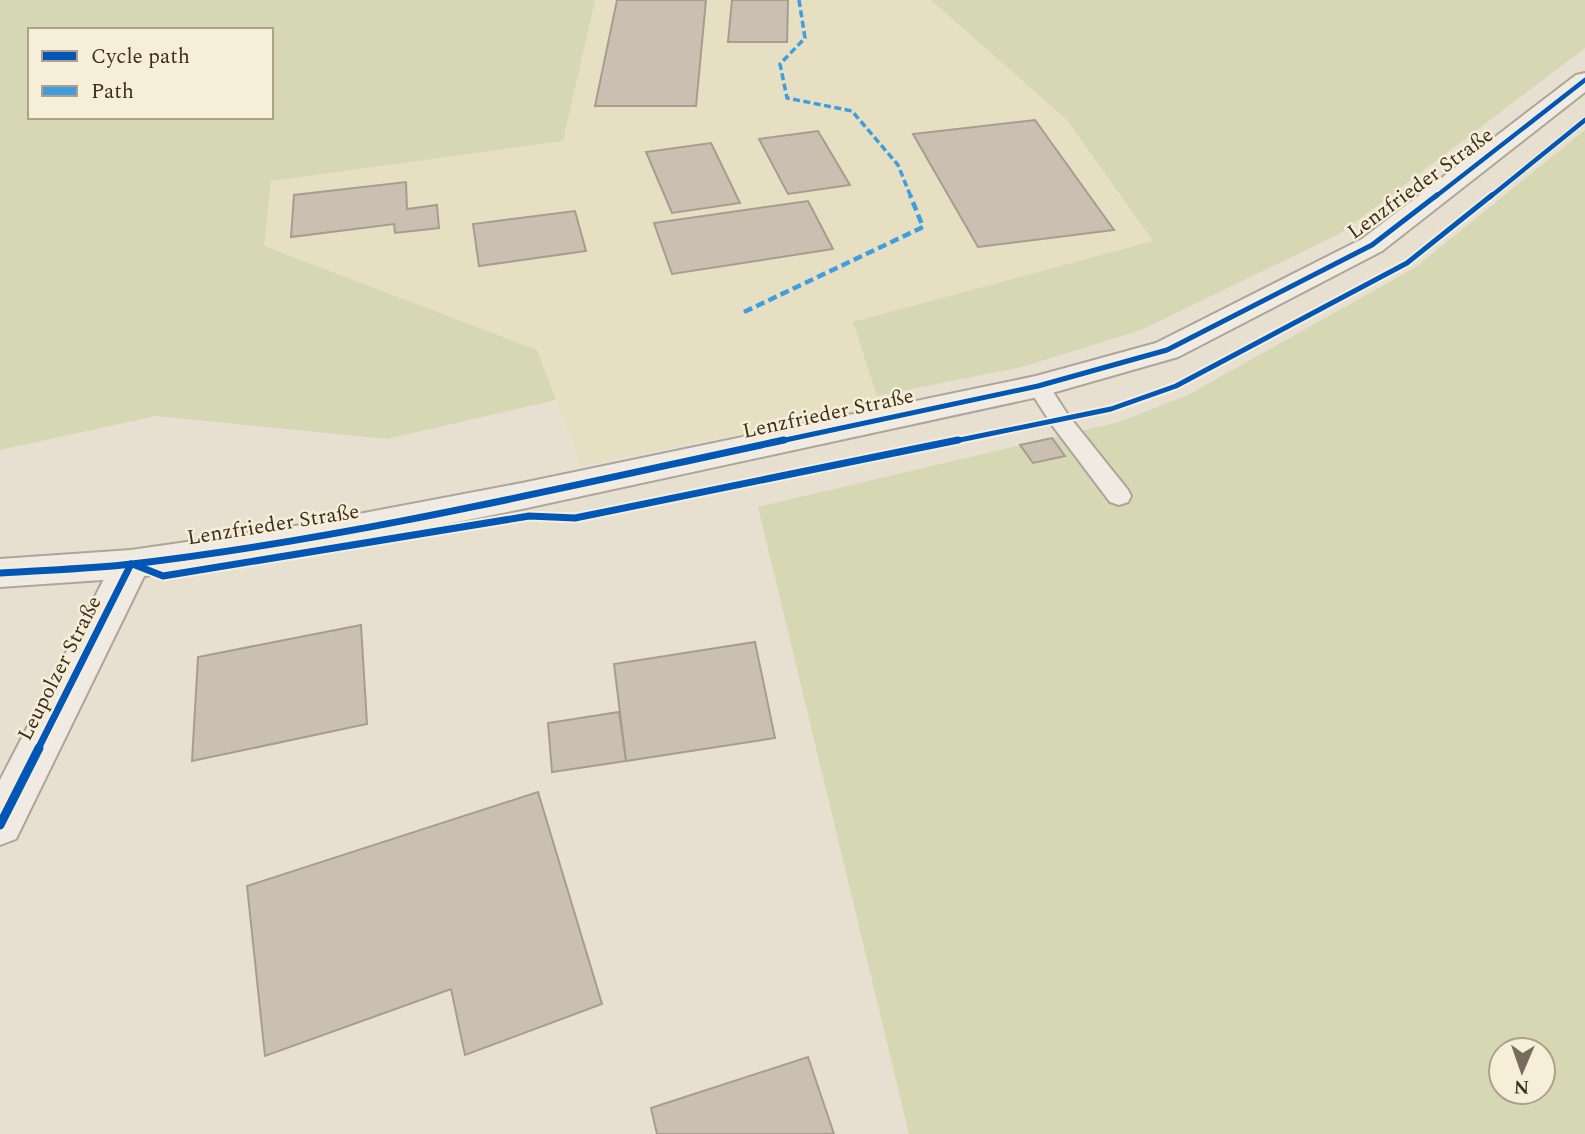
<svg xmlns="http://www.w3.org/2000/svg" width="1585" height="1134" font-family="Spectral,serif">
<style>
.farmland{fill:#e6dfc2}
.green{fill:#d6d7b3;fill-rule:evenodd}
.building{fill:#cbbfb2;stroke:#a89c90;stroke-width:2}
.lines{fill:none;stroke-linecap:round;stroke-linejoin:round}
.service-casing{stroke:#ada599;stroke-width:4}
.minor-casing{stroke:#ada599;stroke-width:4}
.tertiary-casing{stroke:#ada599;stroke-width:4}
.service{fill:#efebe3;fill-rule:evenodd}
.minor{fill:#efebe3;fill-rule:evenodd}
.tertiary{fill:#efebe3;fill-rule:evenodd}
.quiet-far1{stroke:#3f9de0;stroke-width:3.5;stroke-dasharray:7 3.5;stroke-linecap:butt}
.quiet{stroke:#3f9de0;stroke-width:4.5;stroke-dasharray:9 4.5;stroke-linecap:butt}
.cycleway-far3-casing{stroke:#f7eed8;stroke-width:7}
.cycleway-far2-casing{stroke:#f7eed8;stroke-width:9}
.cycleway-far1-casing{stroke:#f7eed8;stroke-width:11}
.cycleway-casing{stroke:#f7eed8;stroke-width:13}
.cycleway-far3{stroke:#0057b8;stroke-width:4.5}
.cycleway-far2{stroke:#0057b8;stroke-width:5}
.cycleway-far1{stroke:#0057b8;stroke-width:7}
.cycleway{stroke:#0057b8;stroke-width:9}
.labels{text-anchor:middle;stroke-width:5;stroke-linejoin:round;paint-order:stroke}
.street-label{font-size:21px;fill:#3d2e20;stroke:#f7eed8}
</style>
<rect width="100%" height="100%" fill="#e7e0d1"/>
<!-- farmland -->
<polygon class="farmland" points="595,0 931,0 1067,120 1153,241 853,322 881,407 581,465 537,350 264,246 271,181 563,141"/>
<!-- green -->
<g class="green">
<path d="M0,0H595L563,141L271,181L264,246L537,350L556,400L387,439L156,416L0,450ZM30,30H271V117H30Z"/>
<polygon points="931,0 1585,0 1585,48 1341,233 1141,330 1022,367 877,396 853,322 1153,241 1067,120"/>
<path d="M1585,130V1134H909L758,507L1119,422L1188,395L1416,267ZM1501,1050H1543V1092H1501Z"/>
</g>
<!-- building -->
<g class="building">
<polygon points="617,0 706,0 696,106 595,106"/>
<polygon points="732,0 788,0 787,42 728,42"/>
<polygon points="1035,120 1114,230 978,247 913,134"/>
<polygon points="818,131 850,185 788,194 759,139"/>
<polygon points="711,143 740,203 672,213 646,152"/>
<polygon points="406,182 407,209 437,205 439,228 395,233 394,224 291,237 294,195"/>
<polygon points="808,201 833,249 672,274 654,223"/>
<polygon points="575,211 586,251 479,266 473,224"/>
<polygon points="1052,438 1065,456 1033,463 1020,445"/>
<polygon points="361,625 367,724 192,761 198,657"/>
<polygon points="755,642 775,738 626,761 614,664"/>
<polygon points="619,712 626,761 552,772 548,723"/>
<polygon points="538,792 602,1004 465,1055 451,989 265,1056 247,886"/>
<polygon points="808,1057 834,1134 657,1134 651,1108"/>
</g>
<g class="lines">
<!-- service casing -->
<g class="service-casing">
<polygon id="service" points="1038,379 1046,381 1068,415 1128,490 1131,496 1128,502 1119,505 1110,502 1052,425 1027,386 1030,381"/>
</g>
<!-- minor casing -->
<g class="minor-casing">
<polygon id="minor" points="131,550 145,554 150,564 16,839 0,845 0,780 117,554"/>
</g>
<!-- tertiary casing -->
<g class="tertiary-casing">
<polygon id="tertiary" points="1585,73 1585,92 1382,251 1178,357 1038,397 522,509 290,555 131,578 0,587 0,559 131,550 290,527 522,483 1036,376 1156,343 1362,239 1576,75"/>
</g>
<!-- service -->
<use href="#service" class="service"/>
<!-- minor -->
<use href="#minor" class="minor"/>
<!-- tertiary -->
<use href="#tertiary" class="tertiary"/>
<!-- quiet-far1 -->
<polyline class="quiet-far1" points="799,0 805,38 780,64 787,98 852,111 898,165 911,197"/>
<!-- quiet -->
<polyline class="quiet" points="744,312 923,227 910,195"/>
<!-- cycleway-far3 casing -->
<g class="cycleway-far3-casing">
<g id="cycleway-far3">
<polyline points="1435,197 1585,80"/>
<polyline points="1490,197 1585,120"/>
</g>
</g>
<!-- cycleway-far2 casing -->
<g class="cycleway-far2-casing">
<g id="cycleway-far2">
<polyline points="776,442 1038,386 1167,350 1372,245 1437,195"/>
<polyline points="950,442 1111,409 1176,386 1407,263 1492,195"/>
</g>
</g>
<!-- cycleway-far1 casing -->
<g class="cycleway-far1-casing">
<g id="cycleway-far1">
<polyline points="135,565 163,576 529,516 575,518 958,440"/>
<path d="M0,573C44,570 89,569 132,564C352,538 569,486 784,440"/>
<polyline points="38,749 131,564"/>
</g>
</g>
<!-- cycleway casing -->
<g class="cycleway-casing">
<polyline id="cycleway" points="0,825 39,748"/>
</g>
<!-- cycleway-far3 -->
<use href="#cycleway-far3" class="cycleway-far3"/>
<!-- cycleway-far2 -->
<use href="#cycleway-far2" class="cycleway-far2"/>
<!-- cycleway-far1 -->
<use href="#cycleway-far1" class="cycleway-far1"/>
<!-- cycleway -->
<use href="#cycleway" class="cycleway"/>
</g>
<g class="labels">
<!-- street labels -->
<g class="street-label">
<text transform="translate(1420 183) rotate(-36)" y="7">Lenzfrieder Straße</text>
<text transform="translate(828 413) rotate(-12)" y="7">Lenzfrieder Straße</text>
<text transform="translate(273 524) rotate(-9)" y="7">Lenzfrieder Straße</text>
<text transform="translate(59 668) rotate(-63)" y="7">Leupolzer Straße</text>
</g>
</g>
<!-- legend -->
<rect x="28" y="28" width="245" height="91" fill="#f7eed8" stroke="#ada18e" stroke-width="2"/>
<rect x="42" y="51" width="35" height="10" fill="#0057b8" stroke="#ada18e" stroke-width="2"/>
<text x="91" y="63" font-size="21" fill="#3d2e20">Cycle path</text>
<rect x="42" y="86" width="35" height="10" fill="#3f9de0" stroke="#ada18e" stroke-width="2"/>
<text x="91" y="98" font-size="21" fill="#3d2e20">Path</text>
<!-- north arrow -->
<g transform="translate(1522 1071) rotate(182)"><circle r="33" fill="#f7eed8" stroke="#ada18e" stroke-width="2"/>
<path d="M0-5L12 26L0 18L-12 26Z" fill="#786c5e"/>
<text y="-10" font-size="19" font-weight="bold" text-anchor="middle" fill="#3d2e20">N</text>
</g>
</svg>
